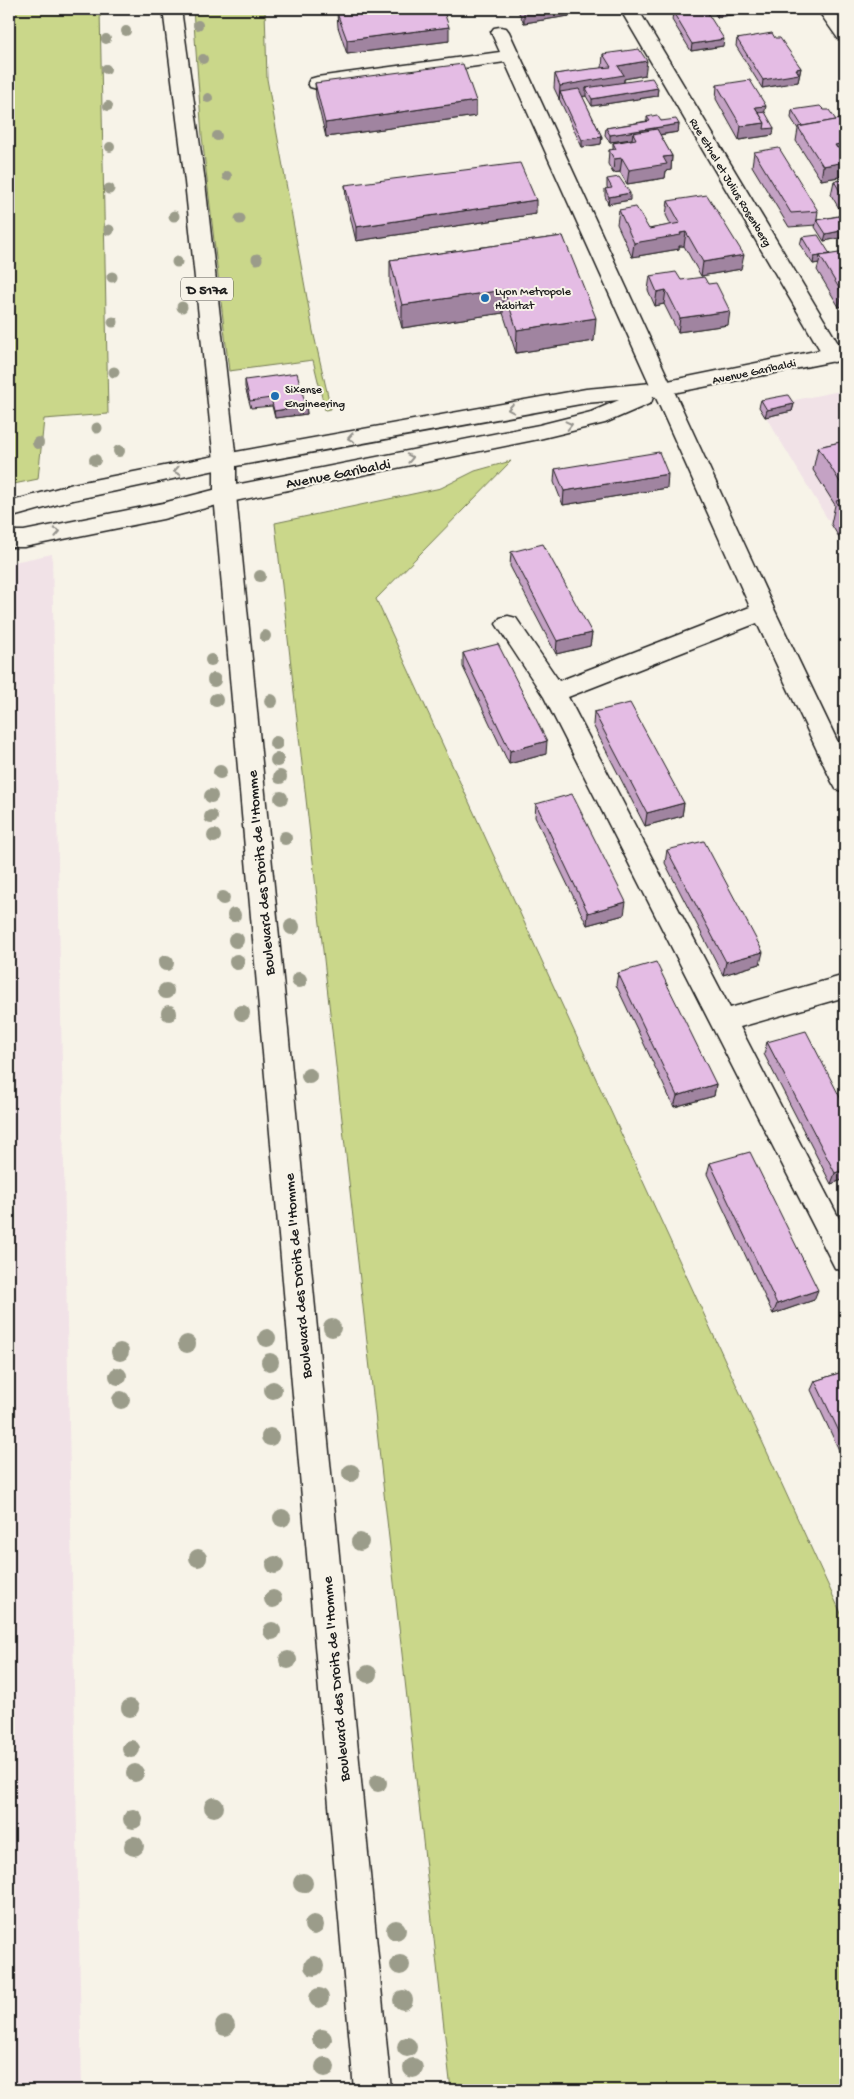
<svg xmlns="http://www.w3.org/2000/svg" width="854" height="2099" font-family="'Gochi Hand',sans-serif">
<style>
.built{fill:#f1e2e7}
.green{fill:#cad78a;stroke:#737a53}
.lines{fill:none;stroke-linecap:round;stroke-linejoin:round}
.street-casing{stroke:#1c1c1c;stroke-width:3}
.secondary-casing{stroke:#1c1c1c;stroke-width:3}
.primary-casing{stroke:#1c1c1c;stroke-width:3}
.street{fill:#f7f3e8;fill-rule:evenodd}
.secondary{fill:#f7f3e8;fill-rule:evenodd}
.primary{fill:#f7f3e8;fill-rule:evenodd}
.tree{fill:#9b9c8a}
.wall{fill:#c4a2c4;stroke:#1c1c1c}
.shaded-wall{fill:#a084a0;stroke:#1c1c1c}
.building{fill:#e4bce4;stroke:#1c1c1c}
.oneway{stroke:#94928c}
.poi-dot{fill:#1f6fb2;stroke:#f7f3e8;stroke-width:2}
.labels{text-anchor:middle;stroke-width:4;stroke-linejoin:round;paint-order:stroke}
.far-street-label{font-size:12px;fill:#1c1c1c;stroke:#f7f3e8}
.far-poi-label{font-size:12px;fill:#1c1c1c;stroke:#f7f3e8;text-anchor:start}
.shield{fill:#f7f3e8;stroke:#5e5c59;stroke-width:1}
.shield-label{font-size:14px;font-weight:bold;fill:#1c1c1c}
.street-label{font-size:15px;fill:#1c1c1c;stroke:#f7f3e8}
</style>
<rect width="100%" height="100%" fill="#f7f3e8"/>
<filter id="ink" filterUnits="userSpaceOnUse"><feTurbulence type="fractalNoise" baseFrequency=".02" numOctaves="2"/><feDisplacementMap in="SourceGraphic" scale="10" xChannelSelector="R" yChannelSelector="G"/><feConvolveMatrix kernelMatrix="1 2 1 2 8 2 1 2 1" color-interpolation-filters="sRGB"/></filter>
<g filter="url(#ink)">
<!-- built -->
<g class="built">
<polygon points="845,390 845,548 760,407"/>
<polygon points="52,554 82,2090 9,2090 9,563"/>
</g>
<!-- green -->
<g class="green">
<polygon points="9,9 100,9 108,414 44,419 38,479 9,485"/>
<polygon points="193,9 265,9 267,79 313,331 331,409 325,410 313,360 229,371 202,136"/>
<polygon points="511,461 376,599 845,1622 845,2090 451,2090 275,523 441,488 475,471"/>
</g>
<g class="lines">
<!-- street casing -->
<g class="street-casing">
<g id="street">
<polygon points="620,9 638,9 845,355 841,360 834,362 827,360 823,355"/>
<polygon points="817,9 835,9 845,23 845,41 839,40"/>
<polygon points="500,27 506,28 509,32 775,611 845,757 845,792 836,789 832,782 757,623 568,697 730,1008 845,975 845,997 740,1027 845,1230 845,1272 835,1268 544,697 496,624 500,618 508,616 516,618 559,681 750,607 505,62 317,89 310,87 308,83 310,79 317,77 500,52 491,32 494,28"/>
</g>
</g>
<!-- secondary casing -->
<g class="secondary-casing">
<polygon id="secondary" points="845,345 845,359 653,397 651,403 605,423 539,439 225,503 163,519 24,547 9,547 9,531 24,531 163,503 225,487 539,425 591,412 619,400 586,403 225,468 73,500 9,518 9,502 73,484 225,454 586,389 663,382"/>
</g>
<!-- primary casing -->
<g class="primary-casing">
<polygon id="primary" points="163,9 181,9 205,182 236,461 236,495 391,2090 354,2090 214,495 214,461 185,182"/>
</g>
<!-- street -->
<use href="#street" class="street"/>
<!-- secondary -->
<use href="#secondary" class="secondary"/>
<!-- primary -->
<use href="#primary" class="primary"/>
</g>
<!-- trees -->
<g class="tree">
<circle cx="198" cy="25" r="5"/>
<circle cx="126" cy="31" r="5"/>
<circle cx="106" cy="39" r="5"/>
<circle cx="203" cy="59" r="5"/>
<circle cx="106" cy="69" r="5"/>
<circle cx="208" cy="98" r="5"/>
<circle cx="108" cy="106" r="5"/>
<circle cx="217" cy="136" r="5"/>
<circle cx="110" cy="147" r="5"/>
<circle cx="227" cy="176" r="5"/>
<circle cx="109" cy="189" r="5.5"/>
<circle cx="174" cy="216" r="5.5"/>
<circle cx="240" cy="219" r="5.5"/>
<circle cx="109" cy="230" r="5.5"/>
<circle cx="257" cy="259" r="5.5"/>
<circle cx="177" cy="262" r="5.5"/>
<circle cx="112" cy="277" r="5.5"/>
<circle cx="182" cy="307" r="5.5"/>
<circle cx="113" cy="322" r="5.5"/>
<circle cx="114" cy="372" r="5.5"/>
<circle cx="97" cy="428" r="5.5"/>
<circle cx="38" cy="443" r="6"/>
<circle cx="119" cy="451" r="6"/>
<circle cx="95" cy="460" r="6"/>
<circle cx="260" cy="576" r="6"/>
<circle cx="265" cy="636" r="6"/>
<circle cx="211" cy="660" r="6"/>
<circle cx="214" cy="680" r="7"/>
<circle cx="216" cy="700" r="7"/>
<circle cx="271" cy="701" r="7"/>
<circle cx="276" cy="743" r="7"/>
<circle cx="277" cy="760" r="7"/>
<circle cx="220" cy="772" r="7"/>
<circle cx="280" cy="777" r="7"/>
<circle cx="211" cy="796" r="7"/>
<circle cx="281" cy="798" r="7"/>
<circle cx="211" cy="817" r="7"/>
<circle cx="214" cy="836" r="7"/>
<circle cx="285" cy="838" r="7"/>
<circle cx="223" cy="898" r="7"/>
<circle cx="234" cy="915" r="7"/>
<circle cx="292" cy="927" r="8"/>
<circle cx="236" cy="940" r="8"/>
<circle cx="237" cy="962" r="8"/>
<circle cx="166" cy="963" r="8"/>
<circle cx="299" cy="980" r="8"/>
<circle cx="166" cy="991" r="8"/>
<circle cx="169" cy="1013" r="8"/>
<circle cx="242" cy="1013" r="8"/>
<circle cx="309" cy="1076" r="8"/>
<circle cx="332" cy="1328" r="9"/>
<circle cx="267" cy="1338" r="9"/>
<circle cx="187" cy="1344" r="9"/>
<circle cx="120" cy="1352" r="9"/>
<circle cx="270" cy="1362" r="9"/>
<circle cx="118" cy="1376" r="9"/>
<circle cx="273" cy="1390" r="9"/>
<circle cx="121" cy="1400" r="9"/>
<circle cx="270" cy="1437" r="9"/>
<circle cx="351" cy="1473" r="9"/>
<circle cx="282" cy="1518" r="9"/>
<circle cx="360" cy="1542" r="9"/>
<circle cx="198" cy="1558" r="9"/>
<circle cx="275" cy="1565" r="9"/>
<circle cx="273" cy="1599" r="9"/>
<circle cx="272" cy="1631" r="9"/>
<circle cx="288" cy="1660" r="9"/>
<circle cx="368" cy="1674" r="9"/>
<circle cx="130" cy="1708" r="9"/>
<circle cx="131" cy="1749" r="9"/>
<circle cx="135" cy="1773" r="9"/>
<circle cx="378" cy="1783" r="9"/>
<circle cx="214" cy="1807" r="10"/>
<circle cx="133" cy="1819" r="10"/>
<circle cx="134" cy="1846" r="10"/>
<circle cx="303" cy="1883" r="10"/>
<circle cx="314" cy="1925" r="10"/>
<circle cx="396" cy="1930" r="10"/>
<circle cx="400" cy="1965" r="10"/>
<circle cx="314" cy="1966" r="10"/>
<circle cx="319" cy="1998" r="10"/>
<circle cx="403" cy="2000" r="10"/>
<circle cx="225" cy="2026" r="10"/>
<circle cx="322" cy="2039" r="10"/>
<circle cx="407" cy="2047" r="10"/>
<circle cx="325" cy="2067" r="10"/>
<circle cx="413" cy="2068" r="10"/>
</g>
<!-- wall -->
<g class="wall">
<polygon points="517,9 587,9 569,11 569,16 524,23"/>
<polygon points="712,9 752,9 752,12 717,17"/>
<polygon points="673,12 723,46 691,51 672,20"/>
<polygon points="337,13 449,41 347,54 338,27"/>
<polygon points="775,38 801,68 798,82 762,88 736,46 737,39"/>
<polygon points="603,54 645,75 624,79 624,82 658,88 657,96 592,106 586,96 582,96 602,137 601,144 582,147 554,88 555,74 602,68"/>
<polygon points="315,83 476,101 476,116 326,137 316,97"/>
<polygon points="717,85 765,112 773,135 739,140 716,99"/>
<polygon points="792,110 824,110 836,120 845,125 845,176 821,180 796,141 798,129 791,118"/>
<polygon points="647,117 661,121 679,124 678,132 660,135 672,156 671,170 666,171 665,178 627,184 620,172 613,173 608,164 609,150 613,150 613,143 632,140 632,139 610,142 605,135 606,128 647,121"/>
<polygon points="754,152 818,211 816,225 789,227 752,166"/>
<polygon points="607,179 630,200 608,204 605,196 605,189 608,189 607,187"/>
<polygon points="845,180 845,237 824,241 815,227 817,220 843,215 831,195 834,181"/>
<polygon points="345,185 536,214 356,241 346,199"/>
<polygon points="668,201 741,269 701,276 684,246 679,246 679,249 632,257 617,224 619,210 649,229 671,225 666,215"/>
<polygon points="563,236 594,341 516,353 503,313 402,328 390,283 390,260"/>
<polygon points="802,237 830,255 845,252 845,306 839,307 817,270 819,263 813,264 800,245"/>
<polygon points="650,276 708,284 728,325 678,332 664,304 655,306 648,290"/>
<polygon points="245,380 306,406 307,414 275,418 272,406 251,408 245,387"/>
<polygon points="761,400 794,404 792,411 765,417 759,407"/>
<polygon points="845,441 845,547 831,524 835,505 813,470 818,447"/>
<polygon points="555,469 667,488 563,505 554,482"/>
<polygon points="511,552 592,633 590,646 556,654 510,566"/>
<polygon points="463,653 546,754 509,764 463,667"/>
<polygon points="594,712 684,803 682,816 645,826 593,725"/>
<polygon points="536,804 624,915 587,925 535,817"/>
<polygon points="667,850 760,964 723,975 665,863"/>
<polygon points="618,973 716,1084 714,1096 674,1107 616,985"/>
<polygon points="767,1042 845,1179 831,1184 764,1054"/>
<polygon points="710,1163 814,1300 773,1314 707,1174"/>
<polygon points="845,1371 845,1463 811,1390 815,1381"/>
</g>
<!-- shaded-wall -->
<g class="shaded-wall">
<polygon points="524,9 587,9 569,11 569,16 524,23"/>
<polygon points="725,9 752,9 752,12 717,17 718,10"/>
<polygon points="449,27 449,41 347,54 347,40"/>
<polygon points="724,39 723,46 691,51 692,44"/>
<polygon points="647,61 645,75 624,79 623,90 586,88 586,96 563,99 560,92 559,100 560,86 618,66"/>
<polygon points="801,68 798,82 762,88 763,80"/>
<polygon points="658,88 657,96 592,106 592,99"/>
<polygon points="476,101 476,116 326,137 325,123"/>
<polygon points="766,106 763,120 755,107"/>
<polygon points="765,123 774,128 773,135 739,140 741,126"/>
<polygon points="679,124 678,132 636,138 633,133 632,139 610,142 610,135"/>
<polygon points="602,137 601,144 582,147 582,140"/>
<polygon points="845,143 845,157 835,145"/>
<polygon points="672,156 671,170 666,171 665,178 627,184 629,170 663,157"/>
<polygon points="622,158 620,172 613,173 614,159"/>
<polygon points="845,162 845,176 821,180 823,166"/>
<polygon points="630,193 630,200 608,204 609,197"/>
<polygon points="536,200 536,214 356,241 356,227"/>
<polygon points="845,230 845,237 824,241 826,234"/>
<polygon points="686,232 684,246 679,246 679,249 632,257 634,243"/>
<polygon points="830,254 820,256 819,263 813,264 814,257"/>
<polygon points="744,255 741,269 701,276 703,262"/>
<polygon points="504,290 503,313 402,328 402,305"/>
<polygon points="666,290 664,304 655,306 657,292"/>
<polygon points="842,293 845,293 845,306 839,307"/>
<polygon points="730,311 728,325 678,332 680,318"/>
<polygon points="596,318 594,341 516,353 517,330"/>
<polygon points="794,404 792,411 765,417 767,410"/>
<polygon points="306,406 307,414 275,418 274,411"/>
<polygon points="668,474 667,488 563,505 564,491"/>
<polygon points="592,633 590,646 556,654 557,641"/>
<polygon points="547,741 546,754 509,764 510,751"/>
<polygon points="684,803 682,816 645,826 647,813"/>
<polygon points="626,902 624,915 587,925 588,913"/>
<polygon points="763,952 760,964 723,975 726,962"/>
<polygon points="716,1084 714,1096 674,1107 677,1096"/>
<polygon points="845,1169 845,1179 831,1184 835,1173"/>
<polygon points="818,1290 814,1300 773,1314 777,1304"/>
</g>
<!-- building -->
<g class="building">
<polygon points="370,9 443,9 449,27 347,40 337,13"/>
<polygon points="696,9 705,9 724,39 692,44 673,12"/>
<polygon points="772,33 775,38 780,38 801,68 796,69 799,74 763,80 737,39"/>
<polygon points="639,49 647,61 618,66 624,75 560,86 555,74 590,69 611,67 603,54"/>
<polygon points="463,64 476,101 325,123 315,83"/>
<polygon points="652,78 658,88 592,99 586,88"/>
<polygon points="750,80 766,106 755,107 765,123 741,126 717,85"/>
<polygon points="579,89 602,137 582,140 560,92"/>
<polygon points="820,106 824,110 829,110 836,120 802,126 792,110"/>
<polygon points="765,112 774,128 764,129 765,123 759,113"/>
<polygon points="657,115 661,121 676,119 679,124 610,135 606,128 650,121 647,117"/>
<polygon points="841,119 845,125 845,143 835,145 837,148 845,147 845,162 823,166 798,127"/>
<polygon points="657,129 672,156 663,157 667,164 629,170 622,158 614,159 609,150 616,149 613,143 636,139 633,133"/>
<polygon points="779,148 818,211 791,213 754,152"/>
<polygon points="520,163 536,200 356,227 345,185"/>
<polygon points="619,177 630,193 609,197 605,189 612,188 607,179"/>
<polygon points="845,180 845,200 834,181"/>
<polygon points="707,195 744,255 703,262 686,232 680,233 681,235 634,243 619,210 636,207 649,229 680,223 668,201"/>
<polygon points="845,215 845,230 826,234 817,220"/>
<polygon points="818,235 830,254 814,257 802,237"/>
<polygon points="563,236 596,318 517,330 504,290 402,305 390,260"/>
<polygon points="845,252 845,293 842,293 820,256"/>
<polygon points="676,272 681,280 704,277 708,284 716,283 730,311 680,318 666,290 657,292 650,276"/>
<polygon points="297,373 306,406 274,411 271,398 250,401 245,380"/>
<polygon points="788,395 794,404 767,410 761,400"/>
<polygon points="845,441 845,490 818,447"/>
<polygon points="659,452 668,474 564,491 555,469"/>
<polygon points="845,499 845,515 836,501"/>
<polygon points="543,544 592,633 557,641 511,552"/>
<polygon points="498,644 547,741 510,751 463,653"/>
<polygon points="630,703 684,803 647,813 594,712"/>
<polygon points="572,794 626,902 588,913 536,804"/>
<polygon points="704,841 763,952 726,962 667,850"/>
<polygon points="656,962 716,1084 677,1096 618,973"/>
<polygon points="806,1031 845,1107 845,1169 835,1173 767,1042"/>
<polygon points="750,1152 818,1290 777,1304 710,1163"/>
<polygon points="845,1371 845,1444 815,1381"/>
</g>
<!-- one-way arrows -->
<defs><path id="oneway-chevron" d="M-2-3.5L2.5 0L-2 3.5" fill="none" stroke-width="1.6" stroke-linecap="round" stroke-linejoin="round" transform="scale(1.25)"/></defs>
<g class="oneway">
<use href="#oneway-chevron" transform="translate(511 409) rotate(170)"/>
<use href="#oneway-chevron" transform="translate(569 425) rotate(-14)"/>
<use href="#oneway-chevron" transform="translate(351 438) rotate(170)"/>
<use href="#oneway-chevron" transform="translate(410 458) rotate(-11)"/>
<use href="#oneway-chevron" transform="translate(177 471) rotate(169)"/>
<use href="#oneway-chevron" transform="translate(57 532) rotate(-11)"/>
</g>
</g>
<!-- markers -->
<g class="poi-dot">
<circle cx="485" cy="298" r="5"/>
<circle cx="275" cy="396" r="5"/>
</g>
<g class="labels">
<!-- far-street labels -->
<g class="far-street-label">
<text transform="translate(731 182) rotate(59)" y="4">Rue Ethel et Julius Rosenberg</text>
<text transform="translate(754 371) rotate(-12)" y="4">Avenue Garibaldi</text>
</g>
<!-- far-poi labels -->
<g class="far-poi-label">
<text x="495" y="295">Lyon Metropole<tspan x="495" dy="14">Habitat</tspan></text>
<text x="285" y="393">Sixense<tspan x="285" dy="14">Engineering</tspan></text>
</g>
<!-- shield labels -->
<rect class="shield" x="181" y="277.5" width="52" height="23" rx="4"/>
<g class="shield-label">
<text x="207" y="294">D 517a</text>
</g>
<!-- street labels -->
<g class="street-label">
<text transform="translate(338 473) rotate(-11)" y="5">Avenue Garibaldi</text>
<text transform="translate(260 873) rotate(-95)" y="5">Boulevard des Droits de l'Homme</text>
<text transform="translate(297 1276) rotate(-95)" y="5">Boulevard des Droits de l'Homme</text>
<text transform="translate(335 1679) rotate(-95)" y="5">Boulevard des Droits de l'Homme</text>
</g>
</g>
<!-- margin -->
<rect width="854" height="2099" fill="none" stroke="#f7f3e8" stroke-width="30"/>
<rect x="15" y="15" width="824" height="2069" fill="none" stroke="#1c1c1c" stroke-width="2" filter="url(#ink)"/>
</svg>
